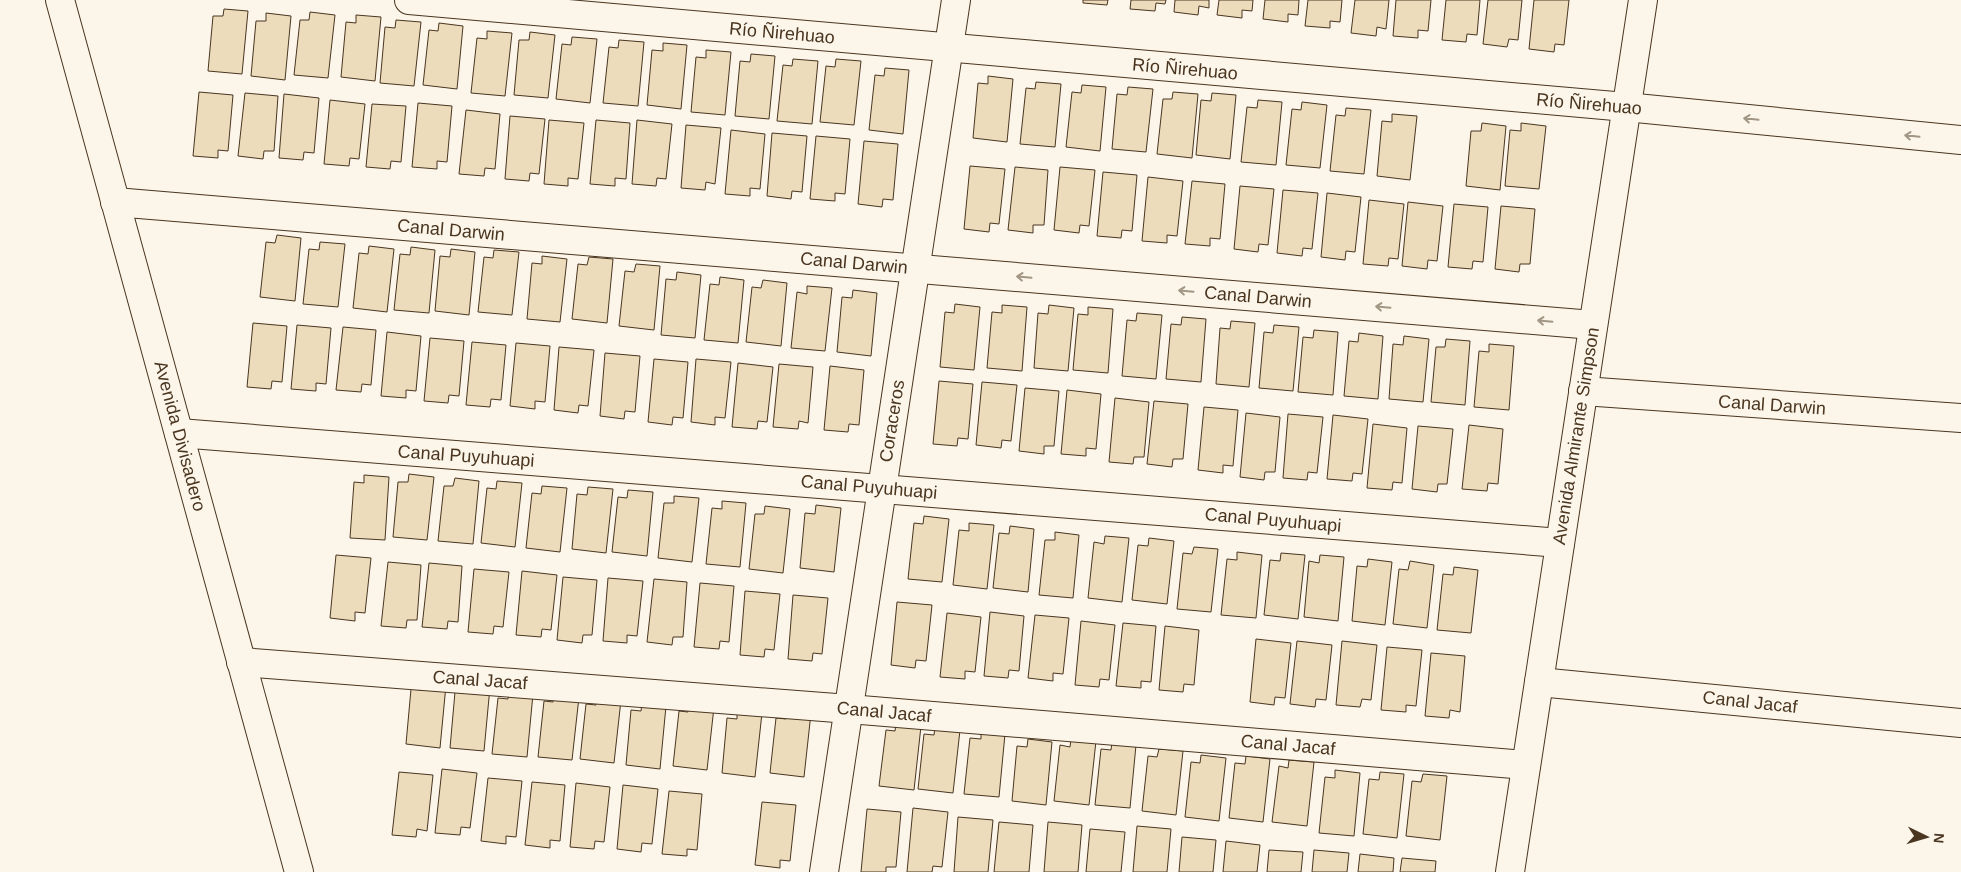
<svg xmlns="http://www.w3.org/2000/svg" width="1961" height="872" font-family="Helvetica,sans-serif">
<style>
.building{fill:#ecdcbc;stroke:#4a3520}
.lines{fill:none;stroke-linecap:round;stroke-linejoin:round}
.minor-casing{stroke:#4a3520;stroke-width:30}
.tertiary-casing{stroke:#4a3520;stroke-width:30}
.minor{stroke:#fbf6e9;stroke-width:28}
.tertiary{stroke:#fbf6e9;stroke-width:28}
.oneway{stroke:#a29684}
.labels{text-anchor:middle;stroke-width:4;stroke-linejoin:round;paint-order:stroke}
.street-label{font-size:18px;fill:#4a3520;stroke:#fbf6e9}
</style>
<rect width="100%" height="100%" fill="#fbf6e9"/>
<!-- building -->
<g class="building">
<polygon points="1083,0 1108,0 1107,5 1083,3"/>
<polygon points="1131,0 1166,0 1165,4 1156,3 1155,11 1130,9"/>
<polygon points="1175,0 1209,0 1209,8 1199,6 1198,15 1174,12"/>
<polygon points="1219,0 1253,0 1252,11 1242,10 1242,18 1217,15"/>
<polygon points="1265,0 1299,0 1298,15 1288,14 1288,22 1263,19"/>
<polygon points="1308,0 1342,0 1340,22 1330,21 1330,28 1305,26"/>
<polygon points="1355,0 1389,0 1386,29 1377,27 1376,36 1351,33"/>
<polygon points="1396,0 1431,0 1428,31 1418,30 1418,38 1393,36"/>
<polygon points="1446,0 1480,0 1477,35 1467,34 1466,42 1442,40"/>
<polygon points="1488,0 1522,0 1518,40 1509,39 1507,47 1483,44"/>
<polygon points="1534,0 1569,0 1564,45 1555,44 1554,52 1529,49"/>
<polygon points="224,9 248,11 242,74 208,71 213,16 223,16"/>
<polygon points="310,12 335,15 328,78 294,75 300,20 309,20"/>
<polygon points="266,13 291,16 285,80 251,76 256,21 266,21"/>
<polygon points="356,15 381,17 375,81 341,77 346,22 356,23"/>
<polygon points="396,20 421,22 414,86 380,83 385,27 395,28"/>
<polygon points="439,23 463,26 457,89 423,85 429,30 438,31"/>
<polygon points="487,31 512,33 505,96 471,93 477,38 487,39"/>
<polygon points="530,32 555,35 548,98 514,95 519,40 529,40"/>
<polygon points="572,37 597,39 590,103 556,99 562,44 571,45"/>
<polygon points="619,40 644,42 638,106 603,103 609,47 618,48"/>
<polygon points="663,43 687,45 681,109 647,105 652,50 663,51"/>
<polygon points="706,50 731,52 725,115 691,112 696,57 706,58"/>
<polygon points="751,54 775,56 769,119 735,116 740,61 750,62"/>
<polygon points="793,59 818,61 812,124 777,121 783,65 792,66"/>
<polygon points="836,59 861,61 854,125 820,122 826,66 835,67"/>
<polygon points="885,68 909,70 903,134 869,130 875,75 884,76"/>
<polygon points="988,76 1013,79 1007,142 973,138 978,83 988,84"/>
<polygon points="1036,82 1061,84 1055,147 1020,144 1026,88 1035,89"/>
<polygon points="1082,85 1106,87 1100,151 1066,147 1072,92 1081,93"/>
<polygon points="1128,87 1153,89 1146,152 1112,149 1117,94 1127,95"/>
<polygon points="199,92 233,95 228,151 218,150 218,158 193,156"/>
<polygon points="1173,92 1198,94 1192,158 1157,154 1163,99 1172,99"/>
<polygon points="245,93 278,96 274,151 264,151 263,159 238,156"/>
<polygon points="1212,93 1236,95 1230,159 1196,155 1201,100 1211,101"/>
<polygon points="284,94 319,98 314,153 304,152 303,160 279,158"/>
<polygon points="330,100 365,104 359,159 350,158 349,166 324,164"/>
<polygon points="1258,100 1282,102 1276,165 1241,162 1247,107 1257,108"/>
<polygon points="1302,102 1327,105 1320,168 1286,165 1292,109 1301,110"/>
<polygon points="418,103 452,106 447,162 437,161 437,169 412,167"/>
<polygon points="372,104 406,106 401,162 391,161 390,169 366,167"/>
<polygon points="1346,108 1371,110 1364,174 1330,171 1336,115 1345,116"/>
<polygon points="466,110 500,114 495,169 485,168 484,176 459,174"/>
<polygon points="1392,114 1417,116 1410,180 1377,176 1382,121 1392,122"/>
<polygon points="510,116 545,119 539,174 530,173 529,181 505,179"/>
<polygon points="549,120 584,123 578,179 568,178 568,186 544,184"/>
<polygon points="596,120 630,123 626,179 615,178 615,186 590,184"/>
<polygon points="637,120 672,124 666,179 657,178 656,186 632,184"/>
<polygon points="1482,123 1506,126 1500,190 1466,186 1471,131 1481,131"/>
<polygon points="1521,123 1546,126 1539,189 1505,186 1510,130 1521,131"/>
<polygon points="686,125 721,128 715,184 706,182 705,190 681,188"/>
<polygon points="731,130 765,134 760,189 750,188 750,196 725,194"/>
<polygon points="772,133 807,136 802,192 792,191 791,199 767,196"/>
<polygon points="816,136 850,139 845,194 835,193 835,201 810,199"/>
<polygon points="864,141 898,144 893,200 883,199 882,207 858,204"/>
<polygon points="970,166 1005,169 999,224 990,223 989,232 964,229"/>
<polygon points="1015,167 1048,170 1044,225 1033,225 1033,233 1008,230"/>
<polygon points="1060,167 1095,170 1089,226 1080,225 1079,233 1054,230"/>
<polygon points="1103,172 1137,175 1132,231 1122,230 1121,238 1097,236"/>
<polygon points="1148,177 1183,181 1177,236 1167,235 1167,243 1142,241"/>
<polygon points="1192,181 1225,184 1220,239 1210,238 1210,246 1185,244"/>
<polygon points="1240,186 1274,189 1268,245 1259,244 1258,252 1234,249"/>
<polygon points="1283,190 1318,193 1312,249 1303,248 1302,256 1277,253"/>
<polygon points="1327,193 1361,197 1355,252 1346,251 1345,260 1321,257"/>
<polygon points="1369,200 1404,204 1398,259 1389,258 1388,266 1363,264"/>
<polygon points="1408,202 1443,206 1437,261 1428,260 1427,269 1402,266"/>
<polygon points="1454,204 1488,207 1483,262 1473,261 1472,269 1448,267"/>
<polygon points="1501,206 1535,209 1530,264 1520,264 1519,272 1495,269"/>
<polygon points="277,235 301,238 295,301 260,297 266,242 275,243"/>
<polygon points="320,242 345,244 338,307 303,304 309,249 319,250"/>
<polygon points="369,246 394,249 387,312 353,308 359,253 368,254"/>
<polygon points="411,247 435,250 429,313 394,310 400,254 410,255"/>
<polygon points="451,249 475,252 469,315 435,311 440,256 450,257"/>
<polygon points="494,250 519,252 512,315 478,312 484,257 493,258"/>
<polygon points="542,256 567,259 560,322 527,319 532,263 542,264"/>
<polygon points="589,257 613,259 607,323 572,319 578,264 587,265"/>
<polygon points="636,264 660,266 654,330 619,326 625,271 634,272"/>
<polygon points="677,272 701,275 695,338 661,335 666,279 676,280"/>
<polygon points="720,277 744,280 738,343 704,340 710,284 719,285"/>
<polygon points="763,280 787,283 781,346 746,342 752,287 761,288"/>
<polygon points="807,286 832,288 825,351 791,348 797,292 807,294"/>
<polygon points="853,290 877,293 871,356 837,352 842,297 852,298"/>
<polygon points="955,304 980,307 974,370 940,367 945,312 954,313"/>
<polygon points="1002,305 1027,307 1022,371 987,368 992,312 1002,313"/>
<polygon points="1049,305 1074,308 1068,371 1034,368 1038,313 1048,314"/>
<polygon points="1088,307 1113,309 1108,373 1073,370 1078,314 1088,315"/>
<polygon points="1137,313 1162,315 1156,379 1122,376 1127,320 1136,321"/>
<polygon points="1182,317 1206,319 1201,382 1166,379 1171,324 1181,325"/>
<polygon points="1231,321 1255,323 1249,387 1216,384 1220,328 1230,329"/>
<polygon points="253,323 287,326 282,382 272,381 271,389 247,387"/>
<polygon points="297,325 331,328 326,384 316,383 316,391 291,389"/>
<polygon points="1274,325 1299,327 1293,391 1259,388 1264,332 1273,333"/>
<polygon points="343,327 376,330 371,385 362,384 361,392 336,390"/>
<polygon points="1314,330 1338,332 1333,395 1298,392 1303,337 1313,338"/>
<polygon points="387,332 421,336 416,391 406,390 406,398 381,396"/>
<polygon points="1359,333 1383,336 1378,399 1344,396 1349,341 1358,342"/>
<polygon points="1404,336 1429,339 1423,402 1389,399 1393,344 1403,345"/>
<polygon points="430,338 464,341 459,396 449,395 448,403 424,401"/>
<polygon points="1446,339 1470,341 1465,405 1431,402 1436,347 1445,347"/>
<polygon points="472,342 506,345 501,400 491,399 490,407 466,405"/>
<polygon points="516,343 550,346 545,402 535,401 535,409 510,406"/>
<polygon points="1489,344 1514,346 1509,410 1474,407 1479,351 1489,352"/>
<polygon points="559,347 594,350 588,406 579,405 578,413 554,410"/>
<polygon points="605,353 640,356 635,412 625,411 624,419 600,416"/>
<polygon points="654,359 688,362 683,418 673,417 672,425 648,422"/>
<polygon points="696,359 731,362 725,418 715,417 715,425 691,422"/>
<polygon points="738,363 773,367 767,422 758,421 757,429 732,427"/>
<polygon points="779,364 813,367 808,423 799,421 798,429 773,427"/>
<polygon points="830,366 864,370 859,425 849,424 848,432 824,430"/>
<polygon points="939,381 973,384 968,439 958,438 957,446 933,444"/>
<polygon points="982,382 1017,385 1011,441 1002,440 1001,448 976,445"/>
<polygon points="1025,388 1059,391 1054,446 1044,446 1044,454 1019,451"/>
<polygon points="1067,390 1101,394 1096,449 1086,448 1086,456 1061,454"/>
<polygon points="1115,398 1149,402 1144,457 1134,457 1133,464 1109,462"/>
<polygon points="1154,401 1188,404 1183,459 1173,459 1172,467 1147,464"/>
<polygon points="1204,407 1238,410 1233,466 1223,465 1223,473 1198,470"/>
<polygon points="1246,413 1280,417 1275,472 1265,472 1264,480 1240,477"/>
<polygon points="1288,414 1323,417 1317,473 1308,472 1307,480 1283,478"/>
<polygon points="1333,415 1368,419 1362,474 1353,473 1352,481 1327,479"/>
<polygon points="1373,424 1407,428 1402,483 1393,482 1392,490 1367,488"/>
<polygon points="1469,425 1503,429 1498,484 1488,483 1487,491 1462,489"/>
<polygon points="1418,426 1453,429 1447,484 1438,484 1437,492 1412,489"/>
<polygon points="409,474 434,477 427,540 393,537 398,482 408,482"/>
<polygon points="364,475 389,477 385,540 350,538 354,482 364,483"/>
<polygon points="455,478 479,481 473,544 438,541 444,486 453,486"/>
<polygon points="497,481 522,483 515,547 481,543 487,488 496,489"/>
<polygon points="542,486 567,488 560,552 526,548 532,493 541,494"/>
<polygon points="588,487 613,489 606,553 572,549 577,494 587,495"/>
<polygon points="628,490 653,492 647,556 612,552 618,497 627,498"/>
<polygon points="674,496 699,498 692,562 658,558 664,503 674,503"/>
<polygon points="722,501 746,503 740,567 706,564 712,508 722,509"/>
<polygon points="816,505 841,508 834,572 800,568 805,513 815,514"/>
<polygon points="765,506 790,509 783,573 749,569 755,514 764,514"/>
<polygon points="924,516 949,519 942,582 908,579 914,523 923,524"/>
<polygon points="969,523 994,525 987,589 953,585 959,530 969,531"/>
<polygon points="1010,526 1034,529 1028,592 993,588 999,533 1009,534"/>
<polygon points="1055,532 1079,535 1073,598 1039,595 1045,540 1055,540"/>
<polygon points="1105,536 1129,538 1122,602 1088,598 1094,542 1104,544"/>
<polygon points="1149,538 1174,541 1167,604 1132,600 1138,545 1148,546"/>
<polygon points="1194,547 1218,549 1211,612 1177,609 1183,553 1192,554"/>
<polygon points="1237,552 1262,555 1256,618 1221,615 1227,559 1237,560"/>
<polygon points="1281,553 1305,555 1298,619 1264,615 1270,560 1280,561"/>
<polygon points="336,555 371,558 365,613 355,612 355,621 330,618"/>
<polygon points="1320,555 1344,557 1338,621 1304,617 1309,561 1319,563"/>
<polygon points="1368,559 1392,562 1385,625 1352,621 1357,566 1367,567"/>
<polygon points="1410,561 1434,565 1427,628 1393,624 1399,569 1408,570"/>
<polygon points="388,562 421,565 417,620 407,620 406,628 381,626"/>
<polygon points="429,563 462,566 458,622 448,621 447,629 422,627"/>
<polygon points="1454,567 1478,570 1471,633 1437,630 1443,574 1453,575"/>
<polygon points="474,569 509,572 503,627 494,626 493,634 468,632"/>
<polygon points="522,571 557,575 551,630 542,629 541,637 516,635"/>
<polygon points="563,577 597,580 592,635 583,635 582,643 557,640"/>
<polygon points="608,578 643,581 637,636 627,635 627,643 603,641"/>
<polygon points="654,579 687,582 683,637 673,637 672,645 647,642"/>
<polygon points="700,583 734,586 729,642 720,641 719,649 694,647"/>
<polygon points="745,591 780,594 774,650 765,649 764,657 740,655"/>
<polygon points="793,595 828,598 822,654 813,653 812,661 788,659"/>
<polygon points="897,602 932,605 926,661 916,660 915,668 891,665"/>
<polygon points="990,612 1024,616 1019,671 1009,670 1008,678 984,676"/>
<polygon points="947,613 981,617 975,672 965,671 965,679 940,677"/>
<polygon points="1035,615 1069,618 1063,674 1053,673 1053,681 1028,678"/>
<polygon points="1081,621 1115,625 1109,680 1100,679 1099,687 1075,685"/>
<polygon points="1123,623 1156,626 1151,682 1141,681 1141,688 1116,686"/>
<polygon points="1165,626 1199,630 1194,685 1184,684 1183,692 1159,690"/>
<polygon points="1256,639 1291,643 1285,698 1275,697 1274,705 1250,702"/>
<polygon points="1297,641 1332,645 1326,700 1316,699 1315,707 1290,704"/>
<polygon points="1342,641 1377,645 1371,700 1362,699 1360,707 1336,705"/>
<polygon points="1387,647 1422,650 1416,706 1406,705 1406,712 1381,710"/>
<polygon points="1431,653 1465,656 1460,712 1450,710 1449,718 1425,716"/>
<polygon points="422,682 446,685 440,748 406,744 411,689 421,690"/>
<polygon points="490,687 484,751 450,748 455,692"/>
<polygon points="509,691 533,694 527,757 492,754 498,698 508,699"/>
<polygon points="554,694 579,697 572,760 538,757 544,701 553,702"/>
<polygon points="596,697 621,700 614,763 580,759 586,704 596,705"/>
<polygon points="642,703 666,706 660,769 626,765 631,710 641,711"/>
<polygon points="689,704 714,707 707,770 673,766 679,711 688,712"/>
<polygon points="737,711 762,713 755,777 722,773 727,718 737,719"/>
<polygon points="786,711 811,713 804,777 770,773 776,718 786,719"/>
<polygon points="896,723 921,726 914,790 879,786 886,730 895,731"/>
<polygon points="935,727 960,730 953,793 918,789 924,734 934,735"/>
<polygon points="981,731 1005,734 999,797 964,794 970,738 981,739"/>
<polygon points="1028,739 1052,742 1046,805 1012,801 1017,746 1027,747"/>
<polygon points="1071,739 1096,741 1089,805 1054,801 1060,745 1070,747"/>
<polygon points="1112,742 1136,745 1130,808 1095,805 1101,749 1111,750"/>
<polygon points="1159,749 1183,751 1176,815 1142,811 1148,756 1157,757"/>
<polygon points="1201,755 1226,758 1219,821 1185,817 1191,762 1200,763"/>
<polygon points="1246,756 1270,759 1263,822 1229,818 1235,763 1245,764"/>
<polygon points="1289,760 1314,762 1307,826 1272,822 1279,766 1288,768"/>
<polygon points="442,769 477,773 470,828 461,827 460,835 435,833"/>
<polygon points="1335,770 1360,773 1354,836 1319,833 1325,777 1335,778"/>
<polygon points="399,772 433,775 427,831 417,829 416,837 392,835"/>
<polygon points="1380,772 1404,774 1397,838 1363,834 1369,779 1379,780"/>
<polygon points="1423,774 1447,776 1440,840 1406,836 1412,781 1421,782"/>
<polygon points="488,778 522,781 516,837 506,836 506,844 481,841"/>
<polygon points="532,782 565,785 560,841 550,840 550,848 525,845"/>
<polygon points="576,783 610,787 604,842 595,841 594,849 570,847"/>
<polygon points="623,785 658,789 652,844 642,843 641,852 617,849"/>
<polygon points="669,791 702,794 697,850 687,849 687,856 662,854"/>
<polygon points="762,802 796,805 790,861 780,860 780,868 755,865"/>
<polygon points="913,808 948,812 942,867 933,866 932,872 907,872"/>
<polygon points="867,809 901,812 896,867 886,867 886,872 861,872"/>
<polygon points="958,817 993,820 988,872 954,872"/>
<polygon points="999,822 1033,825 1029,872 994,872"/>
<polygon points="1048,822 1082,825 1078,872 1044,872"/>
<polygon points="1137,826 1171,829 1167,872 1133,872"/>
<polygon points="1090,829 1125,832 1121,872 1086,872"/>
<polygon points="1182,837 1216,840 1213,872 1179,872"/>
<polygon points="1226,841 1260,845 1257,872 1223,872"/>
<polygon points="1269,850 1303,852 1301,872 1267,872"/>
<polygon points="1314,850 1349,853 1347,872 1312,872"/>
<polygon points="1360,854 1394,858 1393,872 1358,872"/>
<polygon points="1402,858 1436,861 1435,872 1400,872"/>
</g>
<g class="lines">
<!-- minor casing -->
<g class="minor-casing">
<g id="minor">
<polyline points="60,0 299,872"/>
<polyline points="409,0 1626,107 1961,140"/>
<polyline points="115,202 1593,325"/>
<polyline points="1583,391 1961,418"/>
<polyline points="179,433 1560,543"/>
<polyline points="241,662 849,709 1526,765"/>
<polyline points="1539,682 1961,723"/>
<polyline points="824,872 956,0"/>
</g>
</g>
<!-- tertiary casing -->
<g class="tertiary-casing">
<polyline id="tertiary" points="1510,872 1643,0"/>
</g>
<!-- minor -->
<use href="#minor" class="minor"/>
<!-- tertiary -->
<use href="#tertiary" class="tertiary"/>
</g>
<!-- one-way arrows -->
<defs><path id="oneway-shaft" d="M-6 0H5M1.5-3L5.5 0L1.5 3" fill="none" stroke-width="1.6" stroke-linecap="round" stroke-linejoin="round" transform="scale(1.25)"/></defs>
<g class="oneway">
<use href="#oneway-shaft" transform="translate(1751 119) rotate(-174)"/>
<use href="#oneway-shaft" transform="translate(1912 136) rotate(-174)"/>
<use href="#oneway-shaft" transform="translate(1024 277) rotate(-175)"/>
<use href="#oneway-shaft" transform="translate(1186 291) rotate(-175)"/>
<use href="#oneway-shaft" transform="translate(1383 307) rotate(-175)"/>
<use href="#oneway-shaft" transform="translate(1545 321) rotate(-175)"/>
</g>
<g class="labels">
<!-- street labels -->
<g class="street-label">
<text transform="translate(782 33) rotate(5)" y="6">Río Ñirehuao</text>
<text transform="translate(1185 69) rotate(5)" y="6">Río Ñirehuao</text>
<text transform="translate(1589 104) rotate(5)" y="6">Río Ñirehuao</text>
<text transform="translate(451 230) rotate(5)" y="6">Canal Darwin</text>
<text transform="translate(854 263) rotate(5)" y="6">Canal Darwin</text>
<text transform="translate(1258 297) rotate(5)" y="6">Canal Darwin</text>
<text transform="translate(1772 405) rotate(4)" y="6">Canal Darwin</text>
<text transform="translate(892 421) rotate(-81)" y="6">Coraceros</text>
<text transform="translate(180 436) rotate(75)" y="6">Avenida Divisadero</text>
<text transform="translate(1576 436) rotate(-81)" y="6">Avenida Almirante Simpson</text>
<text transform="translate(466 456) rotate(4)" y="6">Canal Puyuhuapi</text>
<text transform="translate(869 487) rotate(5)" y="6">Canal Puyuhuapi</text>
<text transform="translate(1273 520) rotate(5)" y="6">Canal Puyuhuapi</text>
<text transform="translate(480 680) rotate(4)" y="6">Canal Jacaf</text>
<text transform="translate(1750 702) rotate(6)" y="6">Canal Jacaf</text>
<text transform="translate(884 712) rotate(5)" y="6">Canal Jacaf</text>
<text transform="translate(1288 745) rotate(5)" y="6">Canal Jacaf</text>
</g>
</g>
<!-- north arrow -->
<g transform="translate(1926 837) rotate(95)" stroke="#fbf6e9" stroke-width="4" paint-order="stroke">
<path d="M0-4L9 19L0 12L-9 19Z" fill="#4a3520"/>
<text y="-8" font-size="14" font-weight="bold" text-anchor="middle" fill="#4a3520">N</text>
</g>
</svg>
